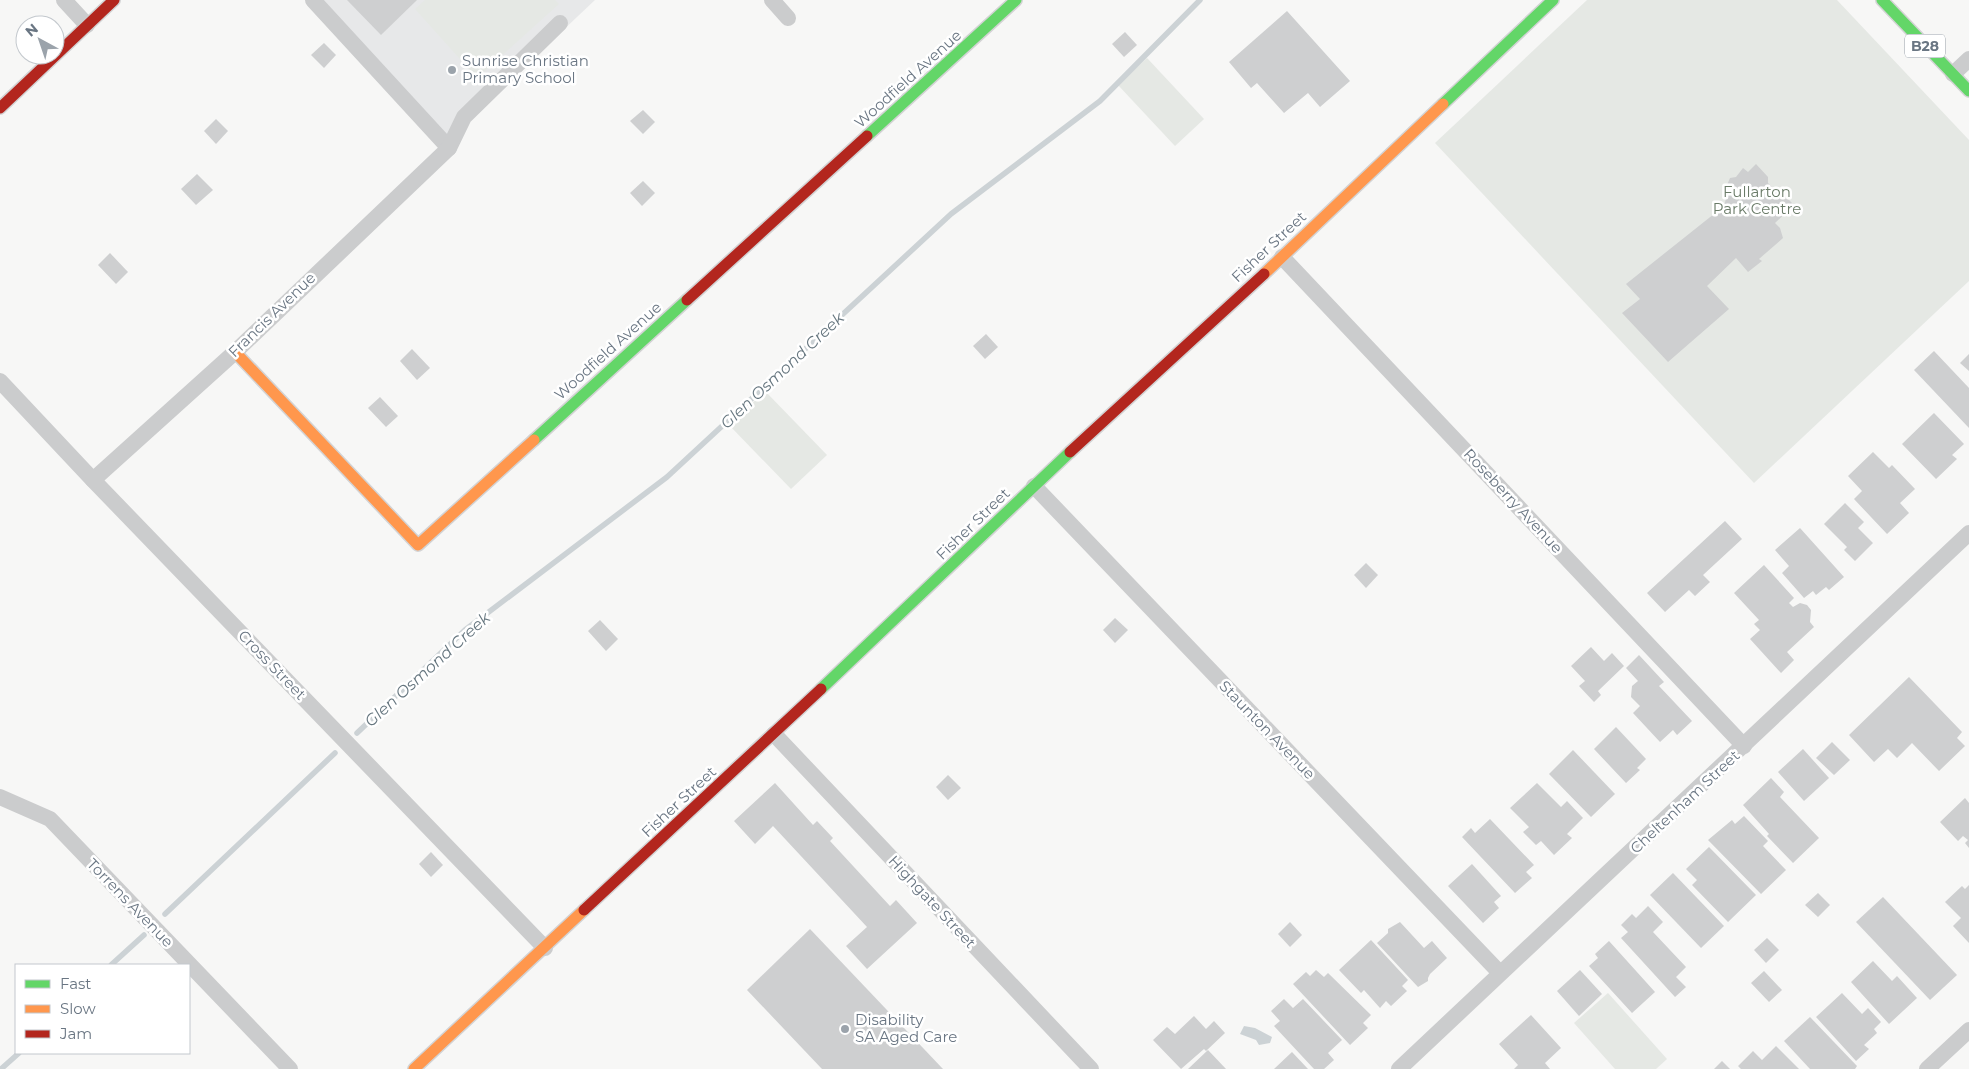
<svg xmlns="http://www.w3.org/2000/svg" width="1969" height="1069" font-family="Montserrat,sans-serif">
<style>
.built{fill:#e7e8e9}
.green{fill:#e5e8e4}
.water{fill:#ccd2d5}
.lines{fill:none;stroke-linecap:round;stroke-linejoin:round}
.stream{stroke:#ccd2d5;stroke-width:5.5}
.building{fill:#cecfd0}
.fast-casing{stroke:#d3d3d4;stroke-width:14}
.slow-casing{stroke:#d3d3d4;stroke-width:14}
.jam-casing{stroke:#d3d3d4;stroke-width:14}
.street{stroke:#cbcccd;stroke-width:16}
.fast{stroke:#63d668;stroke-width:11}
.slow{stroke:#ff974d;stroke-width:11}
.jam{stroke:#b3261e;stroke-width:11}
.poi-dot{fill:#9ba3ab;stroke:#fff;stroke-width:2}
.labels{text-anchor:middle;stroke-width:5;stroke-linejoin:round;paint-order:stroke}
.shield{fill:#fff;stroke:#979fa8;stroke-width:1}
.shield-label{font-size:14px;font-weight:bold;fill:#6a7683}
.poi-label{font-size:15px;fill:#6a7683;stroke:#fff;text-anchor:start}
.street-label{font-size:15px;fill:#6a7683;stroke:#fff}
.park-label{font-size:15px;fill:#6a7b68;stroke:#fff}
.water-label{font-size:16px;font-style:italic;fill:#66767f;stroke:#fff}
</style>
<rect width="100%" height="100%" fill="#f7f7f6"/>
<!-- built -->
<polygon class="built" points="320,0 595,0 447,140"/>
<!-- green -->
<g class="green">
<polygon points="425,0 555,0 559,4 477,78 415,9"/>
<polygon points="1587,0 1837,0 1969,140 1969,281 1754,483 1435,143"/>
<polygon points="1147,58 1204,119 1175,146 1118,85"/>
<polygon points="765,391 827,455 791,489 729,425"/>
<polygon points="1608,993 1667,1059 1656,1069 1615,1069 1574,1023"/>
</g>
<!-- water -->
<polygon class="water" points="1244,1026 1255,1028 1272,1037 1270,1043 1259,1045 1256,1040 1240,1034"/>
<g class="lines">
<!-- stream -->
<g class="stream">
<polyline points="357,733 465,630 667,477 951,214 1100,101 1200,0"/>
<polyline points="165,914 335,753"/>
<polyline points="111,965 144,935"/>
<polyline points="1,1069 19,1053"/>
</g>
</g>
<!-- building -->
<g class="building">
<polygon points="347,0 417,0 381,35"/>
<polygon points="1287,11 1350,81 1320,107 1308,93 1284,113 1257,83 1251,88 1229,62"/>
<polygon points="1125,32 1137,45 1124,57 1112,44"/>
<polygon points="324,43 336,55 324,68 311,55"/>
<polygon points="643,110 655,122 643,134 630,121"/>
<polygon points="216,119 228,131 216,144 204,131"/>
<polygon points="1756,164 1768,177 1768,183 1775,190 1778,189 1794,205 1775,223 1780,228 1783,238 1759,259 1762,261 1748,272 1736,258 1707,286 1729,309 1668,362 1622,313 1640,299 1626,284 1724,206 1727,195 1724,192 1730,178 1736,177 1743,168 1748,172"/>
<polygon points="197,174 213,190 196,205 181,189"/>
<polygon points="643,181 655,193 642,206 630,193"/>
<polygon points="110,253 128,272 116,284 98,265"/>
<polygon points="986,334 998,347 985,359 973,346"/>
<polygon points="412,349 430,368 417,380 400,361"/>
<polygon points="1934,351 1969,388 1969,428 1914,370"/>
<polygon points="1969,354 1969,371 1960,363"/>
<polygon points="380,397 398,416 386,427 368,408"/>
<polygon points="1934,413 1964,444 1952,455 1957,459 1936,479 1902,444"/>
<polygon points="1873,452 1889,468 1892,465 1915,489 1900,503 1909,513 1887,534 1854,499 1862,491 1848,476"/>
<polygon points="1845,503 1864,522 1858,528 1873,543 1855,561 1844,550 1847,547 1824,524"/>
<polygon points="1725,521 1742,539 1703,575 1710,582 1695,596 1689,590 1665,612 1647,593"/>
<polygon points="1800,528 1844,577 1829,590 1826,587 1816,595 1813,591 1804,598 1782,573 1789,566 1775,550"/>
<polygon points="1366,563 1378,575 1366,588 1354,575"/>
<polygon points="1764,565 1794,598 1789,603 1793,607 1800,603 1807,605 1811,610 1810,622 1814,627 1787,652 1794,660 1781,673 1750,639 1760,630 1754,624 1759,620 1734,593"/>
<polygon points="1115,618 1128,630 1115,643 1103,630"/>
<polygon points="600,620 618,639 606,651 588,631"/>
<polygon points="1591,647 1604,661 1612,653 1624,666 1598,691 1601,695 1594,702 1579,686 1585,681 1571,666"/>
<polygon points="1639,655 1664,682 1659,686 1692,721 1677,735 1673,730 1660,742 1633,713 1640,706 1631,697 1632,686 1638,681 1626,668"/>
<polygon points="1909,677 1962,732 1957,738 1965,746 1939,771 1912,743 1897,758 1888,749 1874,762 1849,735"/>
<polygon points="1616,727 1646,759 1637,768 1640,770 1626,783 1594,749"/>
<polygon points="1832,742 1850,760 1834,775 1816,758"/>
<polygon points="1803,749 1829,778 1804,801 1778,772"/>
<polygon points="1573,750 1615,794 1591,817 1549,774"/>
<polygon points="948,775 961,788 948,800 936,787"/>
<polygon points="1771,778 1784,792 1780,797 1819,838 1793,863 1767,836 1769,834 1743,805"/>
<polygon points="775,783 813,825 817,821 833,838 830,841 890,906 896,900 917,923 867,969 846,946 867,927 773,826 755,844 734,821"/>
<polygon points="1537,783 1561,807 1567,801 1583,818 1567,834 1572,838 1554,855 1541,841 1536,845 1523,832 1529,827 1510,808"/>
<polygon points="1965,798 1969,803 1969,848 1965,843 1968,840 1963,836 1958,841 1940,822"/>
<polygon points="1744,816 1768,841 1763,846 1786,870 1761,894 1708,840 1732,820 1735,824"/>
<polygon points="1490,819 1534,865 1526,872 1532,878 1515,893 1462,837 1471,828 1475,833"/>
<polygon points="1709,847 1756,895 1728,922 1692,885 1697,880 1686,869"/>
<polygon points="431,852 443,865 431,877 419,864"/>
<polygon points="1472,864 1501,896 1494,902 1499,908 1483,923 1448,886"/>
<polygon points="1673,873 1724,926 1701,948 1650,895"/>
<polygon points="1969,885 1969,943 1953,926 1961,918 1945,902 1962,886 1965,889"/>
<polygon points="1818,893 1830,905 1818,917 1805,905"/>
<polygon points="1883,897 1957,975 1930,1000 1856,922"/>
<polygon points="1648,906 1663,922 1653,932 1686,967 1676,977 1686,987 1675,997 1621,938 1628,932 1621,925 1632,914 1636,918"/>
<polygon points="1290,922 1302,935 1290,947 1278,934"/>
<polygon points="1400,922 1424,948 1432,941 1447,958 1430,974 1428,978 1428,981 1418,987 1377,943 1388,933 1388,929"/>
<polygon points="810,929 943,1069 822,1069 747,990"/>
<polygon points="1767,938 1779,950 1766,963 1754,950"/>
<polygon points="1371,940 1408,980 1402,986 1407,991 1391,1006 1386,1001 1380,1008 1364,990 1361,993 1339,970"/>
<polygon points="1609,941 1655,992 1632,1013 1589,966 1598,958 1595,954"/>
<polygon points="1873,961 1892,981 1897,976 1917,998 1889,1024 1851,982"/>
<polygon points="1316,970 1324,977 1328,973 1371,1015 1363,1023 1368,1028 1350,1045 1293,984 1306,972 1310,976"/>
<polygon points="1580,970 1602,994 1579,1016 1557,991"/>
<polygon points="1764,971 1782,990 1769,1002 1751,983"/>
<polygon points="1842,993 1862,1014 1868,1008 1881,1022 1874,1029 1877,1033 1864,1045 1869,1049 1856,1061 1816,1017"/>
<polygon points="1284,999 1293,1008 1303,999 1342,1040 1328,1053 1334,1060 1324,1069 1314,1069 1274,1026 1280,1021 1271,1011"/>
<polygon points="1531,1015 1561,1048 1545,1063 1550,1069 1514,1069 1518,1065 1499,1044"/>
<polygon points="1194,1016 1206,1029 1214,1021 1225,1033 1206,1051 1204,1049 1181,1069 1153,1040 1167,1027 1175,1034"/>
<polygon points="1810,1017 1857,1066 1855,1069 1810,1069 1784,1041"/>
<polygon points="1776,1046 1799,1069 1741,1069 1738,1066 1753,1051 1762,1060"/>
<polygon points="1208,1050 1226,1069 1188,1069"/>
<polygon points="1292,1052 1308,1069 1274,1069"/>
<polygon points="1722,1061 1730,1069 1714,1069"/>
</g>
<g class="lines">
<!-- fast casing -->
<g class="fast-casing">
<g id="fast">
<polyline points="1882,0 1969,91"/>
<polyline points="1443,104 1553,0"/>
<polyline points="867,136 1016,0"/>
<polyline points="534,440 687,300"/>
<polyline points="821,689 1070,452"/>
</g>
</g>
<!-- slow casing -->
<g class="slow-casing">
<g id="slow">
<polyline points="1264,274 1443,104"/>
<polyline points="235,352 418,545 534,440"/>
<polyline points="414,1069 584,910"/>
</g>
</g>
<!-- jam casing -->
<g class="jam-casing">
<g id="jam">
<polyline points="0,108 114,0"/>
<polyline points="687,300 867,136"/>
<polyline points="1070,452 1264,274"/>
<polyline points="584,910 821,689"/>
</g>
</g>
<!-- street -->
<g class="street">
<polyline points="64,0 87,25"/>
<polyline points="313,0 449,148"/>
<polyline points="772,0 788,18"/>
<polyline points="1953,74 1969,59"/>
<polyline points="1282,257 1744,746"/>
<polyline points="0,381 93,480 545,948"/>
<polyline points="93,480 235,352 449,148 464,117 560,23"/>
<polyline points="1034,486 1500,973"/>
<polyline points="774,734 1091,1069"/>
<polyline points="0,797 50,819 290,1069"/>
<polyline points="1399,1069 1969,533"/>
<polyline points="1927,1069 1969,1030"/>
</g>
<!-- fast -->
<use href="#fast" class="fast"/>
<!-- slow -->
<use href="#slow" class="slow"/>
<!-- jam -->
<use href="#jam" class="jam"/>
</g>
<!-- markers -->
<g class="poi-dot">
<circle cx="452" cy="70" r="5"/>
<circle cx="845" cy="1029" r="5"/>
</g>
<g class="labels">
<!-- shield labels -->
<rect class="shield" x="1905" y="34.5" width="40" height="23" rx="4"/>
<g class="shield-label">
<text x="1925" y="51">B28</text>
</g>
<!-- poi labels -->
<g class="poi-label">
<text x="462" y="66">Sunrise Christian<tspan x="462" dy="17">Primary School</tspan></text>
<text x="855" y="1025">Disability<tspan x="855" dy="17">SA Aged Care</tspan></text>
</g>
<!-- street labels -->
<g class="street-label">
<text transform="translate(908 79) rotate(-42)" y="5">Woodfield Avenue</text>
<text transform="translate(1269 247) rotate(-43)" y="5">Fisher Street</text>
<text transform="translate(272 315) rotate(-44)" y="5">Francis Avenue</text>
<text transform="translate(608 351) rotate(-42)" y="5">Woodfield Avenue</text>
<text transform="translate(1513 501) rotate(47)" y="5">Roseberry Avenue</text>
<text transform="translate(973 524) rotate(-44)" y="5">Fisher Street</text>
<text transform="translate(272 665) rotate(46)" y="5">Cross Street</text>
<text transform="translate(1267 730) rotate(46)" y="5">Staunton Avenue</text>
<text transform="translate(679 802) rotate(-43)" y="5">Fisher Street</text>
<text transform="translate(1685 802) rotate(-43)" y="5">Cheltenham Street</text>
<text transform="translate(932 902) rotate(47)" y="5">Highgate Street</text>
<text transform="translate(130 903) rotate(46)" y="5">Torrens Avenue</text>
</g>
<!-- park labels -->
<g class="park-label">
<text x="1757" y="197">Fullarton<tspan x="1757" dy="17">Park Centre</tspan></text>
</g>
<!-- water labels -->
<g class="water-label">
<text transform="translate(782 370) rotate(-43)" y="6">Glen Osmond Creek</text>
<text transform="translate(427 669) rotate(-42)" y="6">Glen Osmond Creek</text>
</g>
</g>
<!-- legend -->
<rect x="15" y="964" width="175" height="90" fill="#ffffff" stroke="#c3c8cd"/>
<rect x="25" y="980" width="25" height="8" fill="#63d668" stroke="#c3c8cd"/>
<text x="60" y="989" font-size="15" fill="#6a7683">Fast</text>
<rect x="25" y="1005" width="25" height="8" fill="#ff974d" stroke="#c3c8cd"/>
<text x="60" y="1014" font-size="15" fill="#6a7683">Slow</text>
<rect x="25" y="1030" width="25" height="8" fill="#b3261e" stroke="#c3c8cd"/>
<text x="60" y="1039" font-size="15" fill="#6a7683">Jam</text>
<!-- north arrow -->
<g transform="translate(40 40) rotate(320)"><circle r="24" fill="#ffffff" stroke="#c3c8cd"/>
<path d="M0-4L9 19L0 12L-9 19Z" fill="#9ba3ab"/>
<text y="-8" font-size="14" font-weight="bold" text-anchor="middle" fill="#6a7683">N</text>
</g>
</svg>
